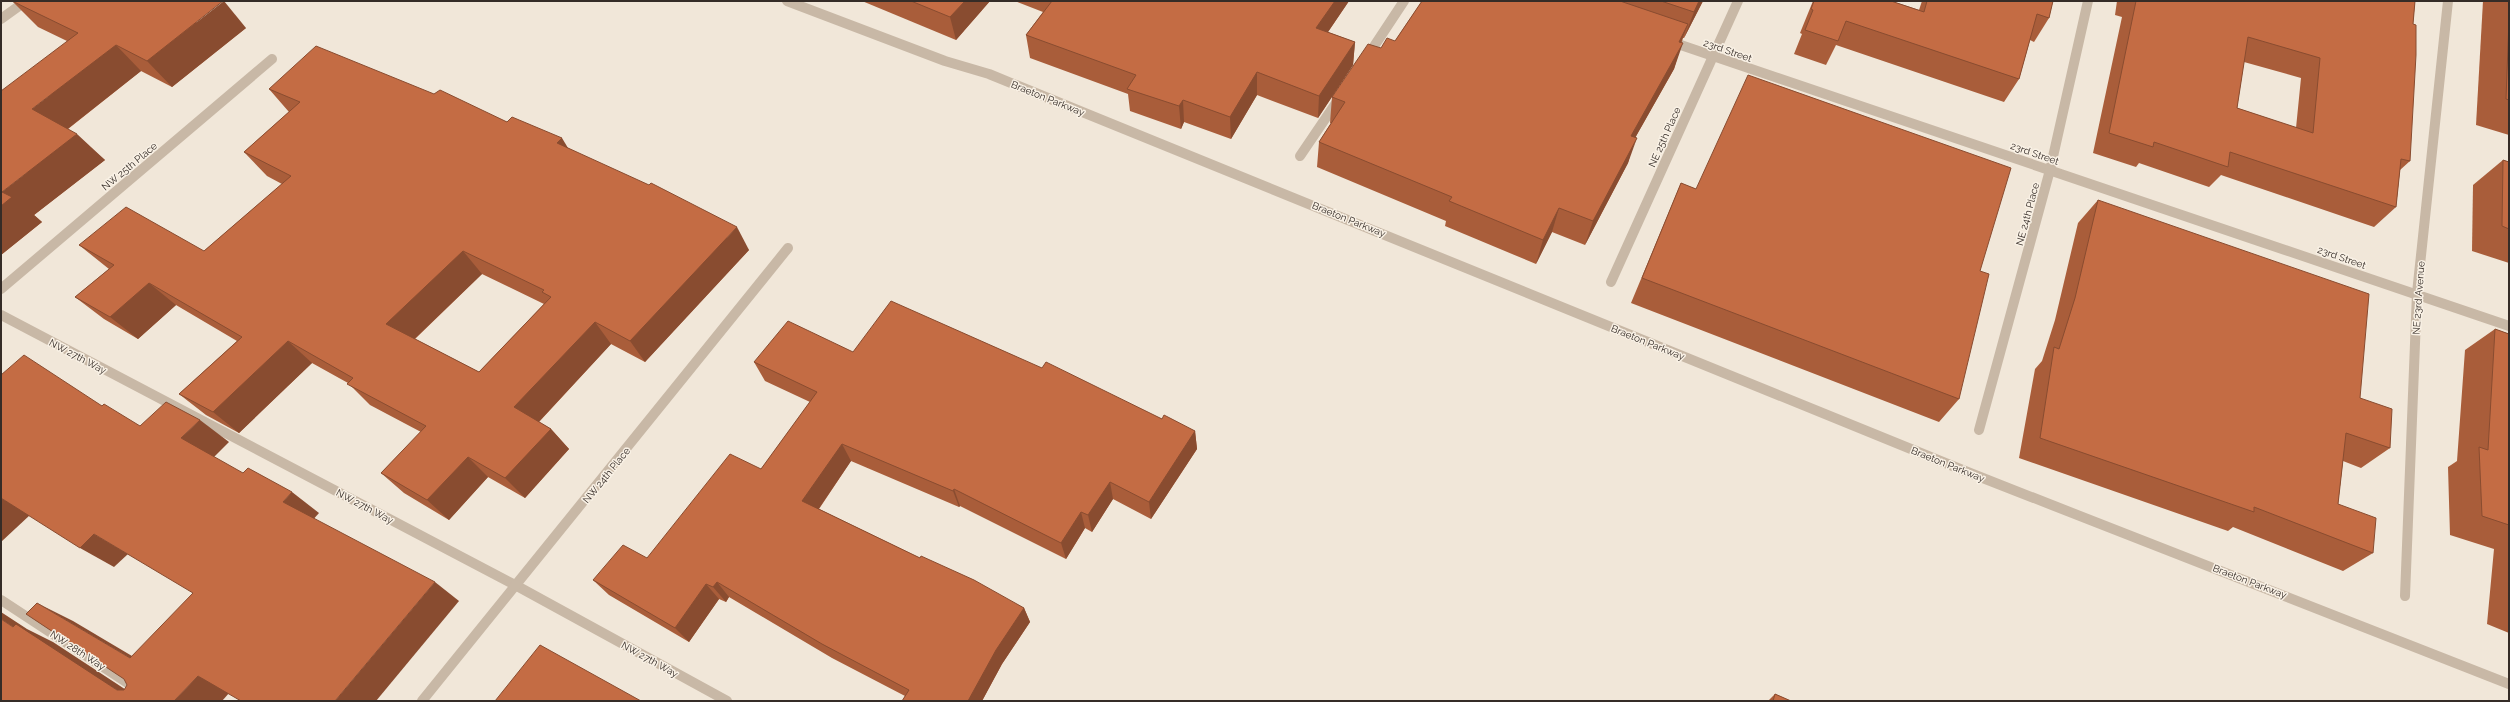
<svg xmlns="http://www.w3.org/2000/svg" width="2510" height="702" font-family="Raleway,sans-serif">
<style>
.lines{fill:none;stroke-linecap:round;stroke-linejoin:round}
.minor{stroke:#c8b8a6;stroke-width:10}
.wall{fill:#a95d3a;fill-rule:evenodd}
.shaded-wall{fill:#894c30}
.building{fill:#c46c44;stroke:#894c30;fill-rule:evenodd}
.labels{text-anchor:middle;stroke-width:3;stroke-linejoin:round;paint-order:stroke}
.street-label{font-size:10px;fill:#352c27;stroke:#f9f1e5}
</style>
<rect width="100%" height="100%" fill="#f1e7d9"/>
<g class="lines">
<!-- minor -->
<g class="minor">
<polyline points="787,1 945,61 989,74 1965,471 2509,684"/>
<polyline points="1,19 26,1"/>
<polyline points="1669,41 2509,326"/>
<polyline points="1367,57 1404,1"/>
<polyline points="1300,156 1338,100"/>
<polyline points="1611,282 1738,1"/>
<polyline points="1,289 272,59"/>
<polyline points="1,315 517,586 727,701"/>
<polyline points="1979,430 2050,170 2088,1"/>
<polyline points="2405,596 2417,293 2448,1"/>
<polyline points="1,600 155,701"/>
<polyline points="422,701 788,248"/>
</g>
</g>
<!-- wall -->
<g class="wall">
<polygon points="12,1 246,28 172,87 141,71 68,129 105,160 34,215 42,222 1,255 67,41 38,27"/>
<polygon points="862,1 990,1 956,40"/>
<polygon points="1015,1 1349,1 1328,32 1355,42 1353,65 1318,118 1257,95 1231,139 1184,122 1181,129 1130,111 1128,94 1030,58 1026,35 1043,12"/>
<polygon points="1422,1 1703,1 1684,38 1683,38 1674,69 1635,138 1628,163 1585,245 1552,232 1536,264 1445,226 1446,221 1317,167 1319,142 1331,123 1330,123 1332,97 1381,48 1395,41"/>
<polygon points="1813,1 1891,1 1919,10 1922,1 2053,1 2049,18 2034,42 2030,40 2019,79 2004,102 1836,45 1826,65 1794,54 1802,34 1800,33"/>
<path d="M2117,1H2415L2413,24L2410,161L2400,170L2396,207L2374,227L2221,175L2209,187L2139,163L2136,167L2093,153L2122,17L2115,15ZM2244,62L2301,78L2296,128L2237,108Z"/>
<polygon points="2483,1 2509,1 2509,135 2476,125"/>
<path d="M269,89L434,94L507,122L568,148L749,250L645,362L611,344L539,422L551,429L569,449L525,498L488,477L449,520L404,493L381,473L421,432L370,405L348,383L312,363L239,433L206,415L179,394L237,341L176,305L138,339L104,319L75,297L109,269L79,245L204,251L282,184L267,176L244,152L289,112ZM482,274L544,304L479,372L415,339Z"/>
<polygon points="2503,160 2509,162 2509,263 2472,251 2473,185"/>
<polygon points="1681,183 1696,189 1980,271 1959,399 1939,422 1631,303"/>
<polygon points="2098,200 2360,398 2390,448 2361,468 2343,461 2338,504 2373,553 2343,571 2233,527 2228,531 2019,458 2035,369 2042,361 2055,320 2078,223"/>
<polygon points="2495,329 2509,334 2509,633 2487,624 2494,549 2450,535 2448,467 2457,461 2465,350"/>
<polygon points="853,352 1042,368 1162,419 1195,431 1197,449 1151,519 1113,499 1092,532 1085,528 1066,559 960,506 959,507 851,461 819,509 920,558 1024,608 1030,622 1002,664 982,701 902,701 905,696 832,658 729,597 726,602 719,599 689,642 609,595 593,580 647,558 761,469 810,402 765,381 754,362"/>
<polygon points="1775,694 1791,701 1768,701"/>
</g>
<!-- shaded-wall -->
<g class="shaded-wall">
<polygon points="224,1 246,28 172,87 147,61"/>
<polygon points="965,1 990,1 956,40 950,17"/>
<polygon points="1335,1 1349,1 1315,51 1316,28"/>
<polygon points="1699,1 1703,1 1684,38 1694,12"/>
<polygon points="1688,24 1678,50 1679,42"/>
<polygon points="1355,42 1353,65 1318,118 1319,96"/>
<polygon points="1683,43 1674,69 1622,161 1631,136"/>
<polygon points="116,45 141,71 61,134 32,109"/>
<polygon points="1257,72 1257,95 1231,139 1230,117"/>
<polygon points="1183,100 1184,122 1181,129 1179,106"/>
<polygon points="77,134 105,160 34,215 42,222 1,255 1,206 2,192"/>
<polygon points="562,138 577,163 557,143"/>
<polygon points="1637,138 1628,163 1585,245 1593,221"/>
<polygon points="1559,208 1552,232 1536,264 1543,240"/>
<polygon points="737,227 749,250 645,362 630,341"/>
<polygon points="463,251 482,274 407,346 386,324"/>
<polygon points="149,283 176,305 138,339 110,317"/>
<polygon points="595,322 611,344 533,428 514,407"/>
<polygon points="288,341 312,363 239,433 213,412"/>
<polygon points="200,420 229,442 211,460 181,438"/>
<polygon points="551,429 569,449 525,498 505,478"/>
<polygon points="1195,431 1197,449 1151,519 1149,502"/>
<polygon points="842,444 851,461 813,517 802,501"/>
<polygon points="468,457 488,477 449,520 427,500"/>
<polygon points="1110,482 1113,499 1092,532 1088,515"/>
<polygon points="954,489 960,506 959,507 953,491"/>
<polygon points="292,492 319,513 311,522 283,502"/>
<polygon points="1,498 30,515 1,542"/>
<polygon points="1081,512 1085,528 1066,559 1061,543"/>
<polygon points="94,534 128,554 114,567 80,548"/>
<polygon points="435,582 459,601 376,701 335,701"/>
<polygon points="717,582 729,597 726,602 713,587"/>
<polygon points="706,584 719,599 689,642 675,628"/>
<polygon points="37,603 73,621 164,675 130,658"/>
<polygon points="1024,608 1030,622 1002,664 982,701 968,701 996,650"/>
<polygon points="1,612 27,629 53,642 143,701 117,690 13,627 1,619"/>
<polygon points="198,676 230,692 222,701 174,701"/>
</g>
<!-- building -->
<g class="building">
<polygon points="12,1 223,1 147,61 116,45 32,109 77,134 2,192 12,197 1,206 1,91 78,33"/>
<polygon points="911,1 965,1 950,17"/>
<polygon points="1052,1 1335,1 1316,28 1355,42 1319,96 1257,72 1230,117 1183,100 1179,106 1127,89 1136,75 1026,35"/>
<polygon points="1422,1 1620,1 1688,24 1679,42 1683,43 1631,136 1637,138 1593,221 1559,208 1543,240 1449,201 1452,197 1319,142 1345,102 1332,97 1368,44 1381,48 1387,38 1395,41"/>
<polygon points="1661,1 1699,1 1694,12"/>
<polygon points="1814,1 1891,1 1924,12 1927,1 2053,1 2049,18 2037,14 2019,79 1846,21 1838,41 1805,30 1813,10 1811,9"/>
<path d="M2136,1H2415L2413,24L2416,25V55L2410,161L2401,159L2396,207L2230,152L2228,167L2154,142L2153,147L2109,133ZM2248,37L2320,58L2313,133L2237,108Z"/>
<polygon points="2509,20 2509,100 2506,99"/>
<path d="M316,46L434,94L440,90L507,122L512,117L562,138L557,143L649,185L651,183L737,227L630,341L595,322L514,407L551,429L505,478L468,457L427,500L381,473L426,426L347,384L353,378L288,341L213,412L179,394L242,337L149,283L110,317L75,297L114,265L79,245L126,207L204,251L291,176L244,152L300,102L269,89ZM463,251L544,290L542,292L551,297L479,372L386,324Z"/>
<polygon points="1748,75 2011,168 1980,271 1989,274 1959,399 1642,278 1681,183 1696,189"/>
<polygon points="2503,160 2509,162 2509,229 2502,226"/>
<polygon points="2098,200 2369,294 2360,398 2392,409 2390,448 2346,433 2338,504 2376,518 2373,553 2254,507 2254,512 2040,438 2054,347 2059,349 2075,298"/>
<polygon points="891,301 1042,368 1046,362 1162,419 1164,415 1195,431 1149,502 1110,482 1088,515 1081,512 1061,543 954,489 953,491 842,444 802,501 920,558 921,556 974,580 1024,608 996,650 968,701 902,701 909,690 822,644 717,582 713,587 706,584 675,628 593,580 623,545 647,558 730,454 761,469 817,392 754,362 788,321 853,352"/>
<polygon points="2495,329 2509,334 2509,525 2482,516 2479,447 2488,450"/>
<polygon points="24,355 102,406 104,404 140,426 166,402 200,420 181,438 243,473 248,468 292,492 283,502 435,582 335,701 241,701 198,676 174,701 1,701 1,619 13,627 16,624 117,690 124,690 127,685 124,679 26,614 37,603 130,658 193,593 94,534 80,548 1,498 1,375"/>
<polygon points="540,645 641,701 495,701"/>
<polygon points="1775,694 1791,701 1773,701"/>
</g>
<g class="labels">
<!-- street labels -->
<g class="street-label">
<text transform="translate(1728 50) rotate(19)" y="4">23rd Street</text>
<text transform="translate(1048 98) rotate(22)" y="4">Braeton Parkway</text>
<text transform="translate(1664 137) rotate(-66)" y="4">NE 25th Place</text>
<text transform="translate(2035 153) rotate(19)" y="4">23rd Street</text>
<text transform="translate(129 166) rotate(-40)" y="4">NW 25th Place</text>
<text transform="translate(2027 214) rotate(-75)" y="4">NE 24th Place</text>
<text transform="translate(1349 219) rotate(22)" y="4">Braeton Parkway</text>
<text transform="translate(2342 257) rotate(19)" y="4">23rd Street</text>
<text transform="translate(2418 298) rotate(-86)" y="4">NE 23rd Avenue</text>
<text transform="translate(1648 342) rotate(22)" y="4">Braeton Parkway</text>
<text transform="translate(78 356) rotate(28)" y="4">NW 27th Way</text>
<text transform="translate(1948 464) rotate(22)" y="4">Braeton Parkway</text>
<text transform="translate(606 475) rotate(-51)" y="4">NW 24th Place</text>
<text transform="translate(365 506) rotate(28)" y="4">NW 27th Way</text>
<text transform="translate(2250 581) rotate(21)" y="4">Braeton Parkway</text>
<text transform="translate(78 650) rotate(33)" y="4">NW 28th Way</text>
<text transform="translate(650 659) rotate(29)" y="4">NW 27th Way</text>
</g>
</g>
<!-- border -->
<rect width="2510" height="702" fill="none" stroke="#352c27" stroke-width="4"/>
</svg>
